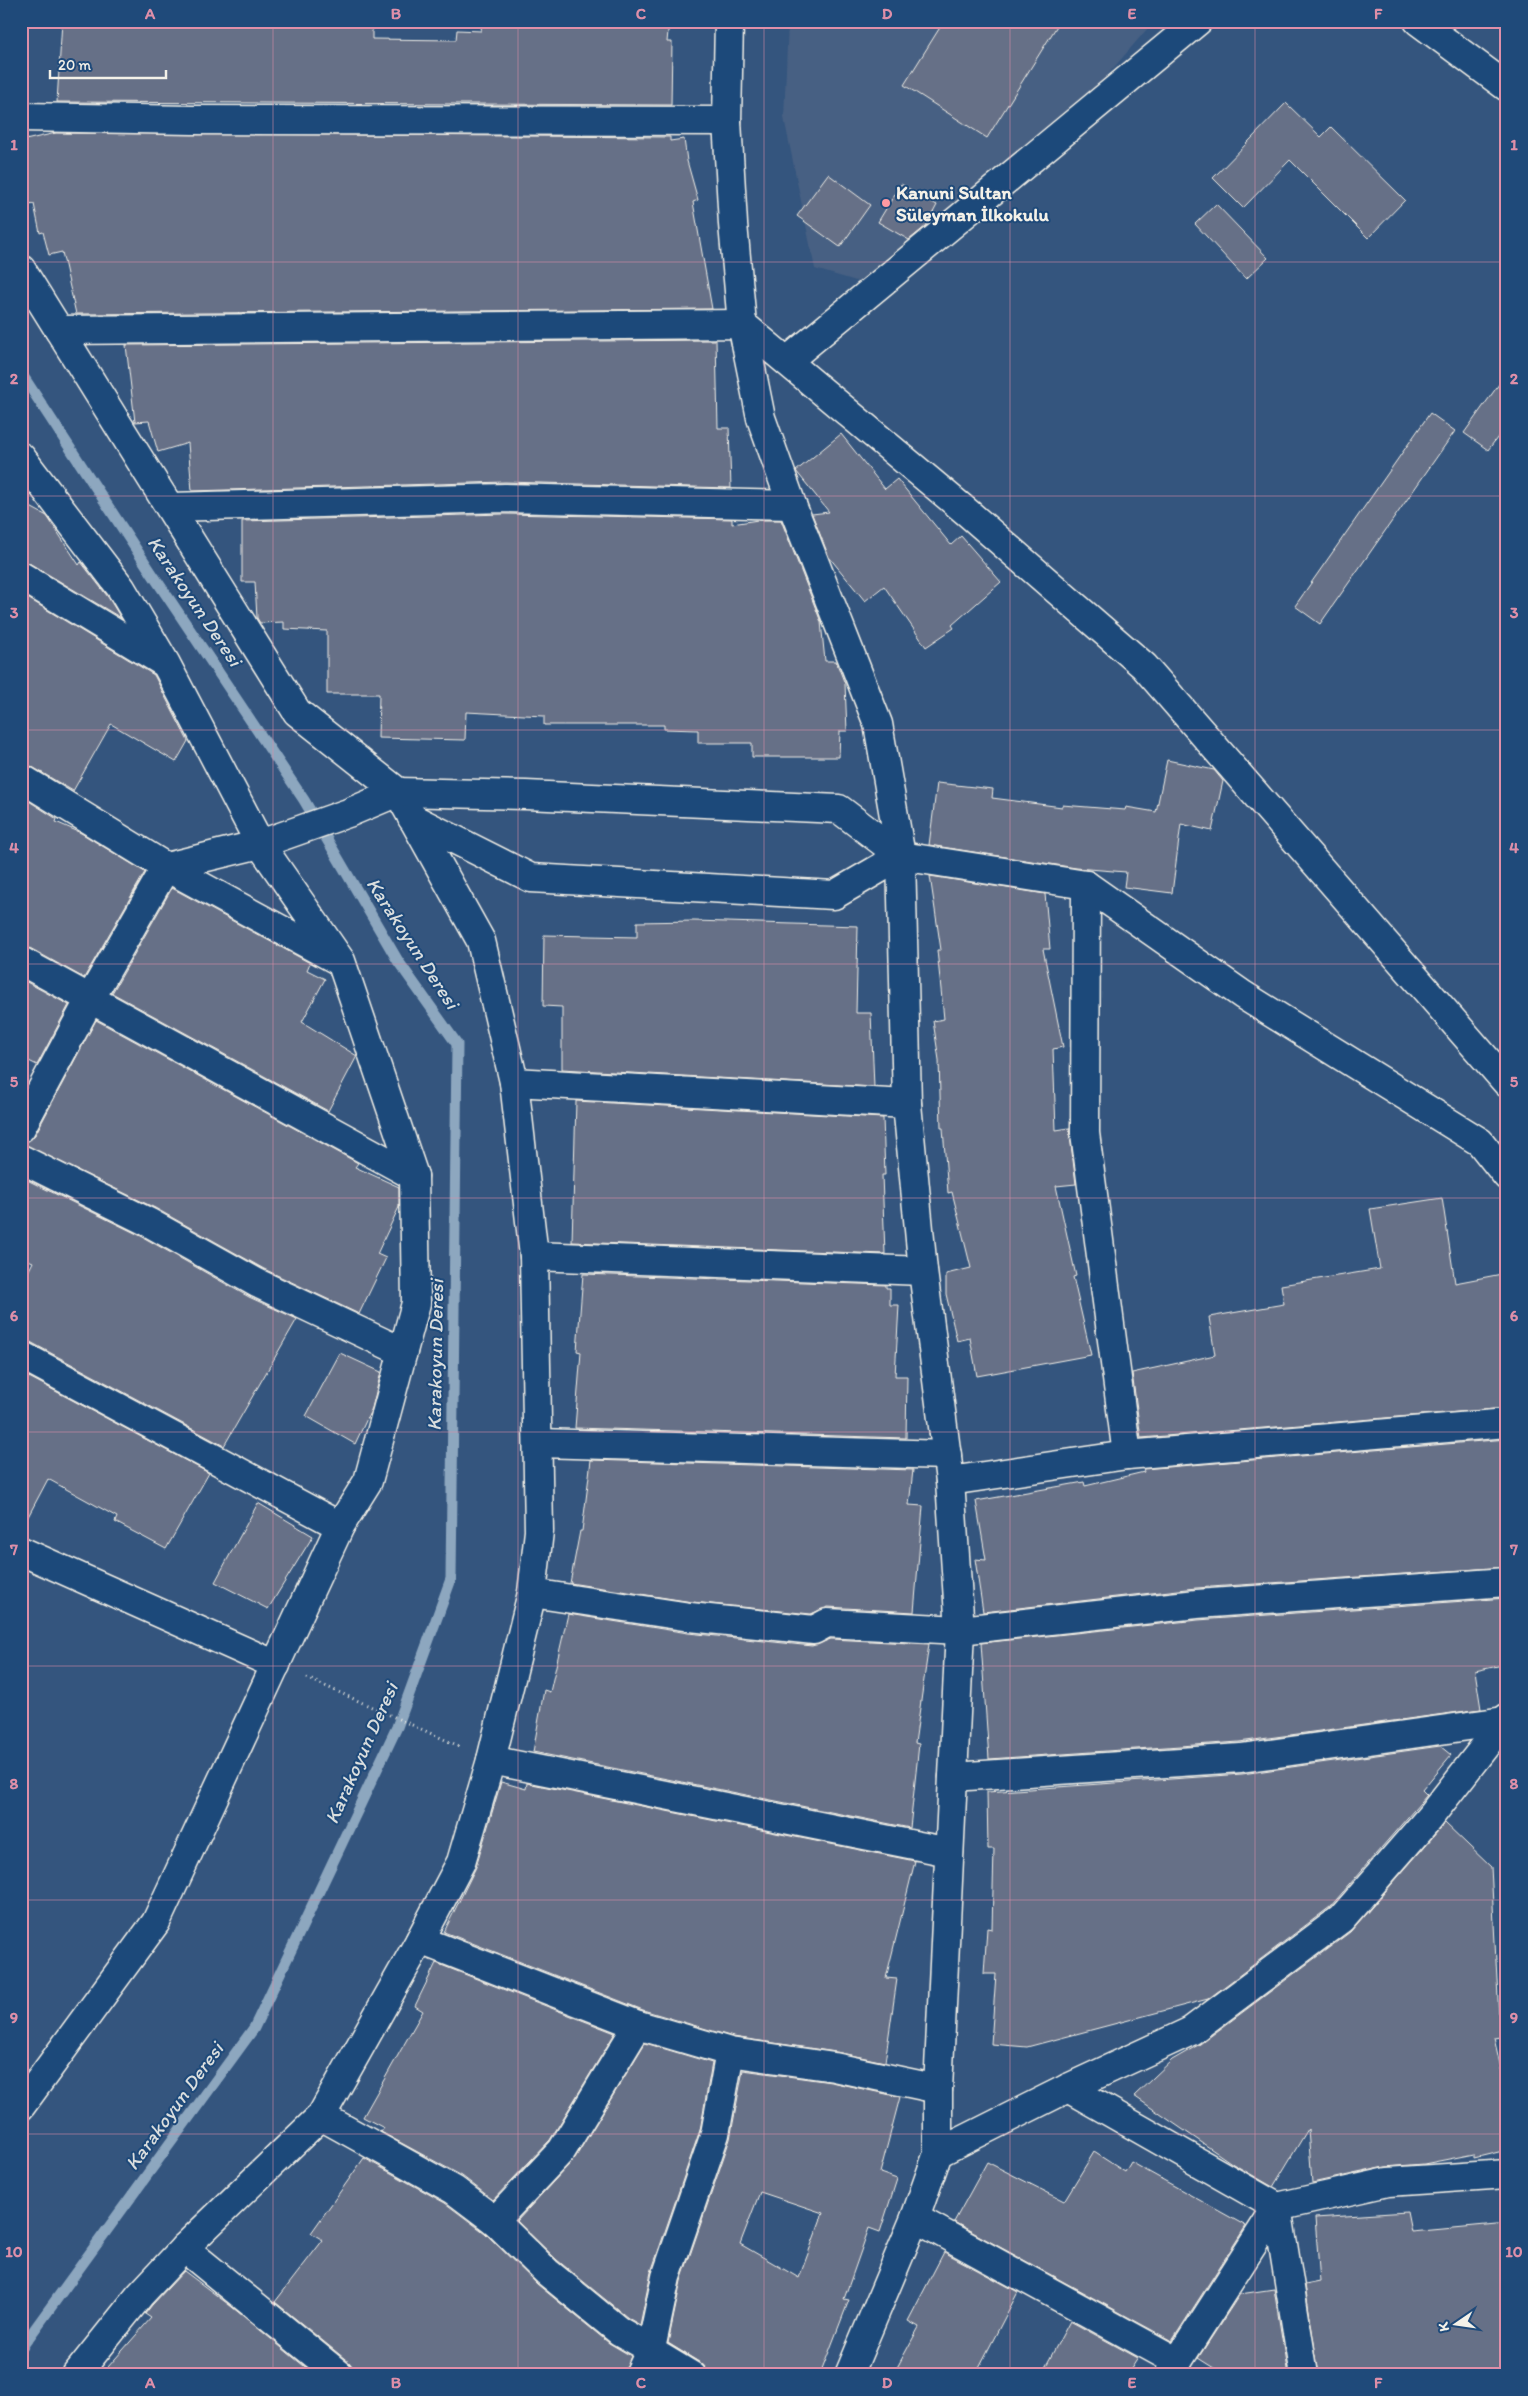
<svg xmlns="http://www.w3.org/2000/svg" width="1528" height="2396" font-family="Itim,sans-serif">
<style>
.built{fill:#476083}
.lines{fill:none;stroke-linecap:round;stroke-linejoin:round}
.stream{stroke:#8da7bf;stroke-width:11}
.building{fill:#666f87;stroke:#f4f1e8;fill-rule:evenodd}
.lane-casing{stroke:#f4f1e8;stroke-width:28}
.street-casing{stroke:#f4f1e8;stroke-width:31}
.secondary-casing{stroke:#f4f1e8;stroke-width:31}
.path{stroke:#f4f1e8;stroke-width:3;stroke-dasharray:1 4;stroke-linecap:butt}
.lane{stroke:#1f4a7a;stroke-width:24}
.street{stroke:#1f4a7a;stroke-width:28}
.secondary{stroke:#1f4a7a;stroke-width:28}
.grid{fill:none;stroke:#de8fa9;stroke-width:1;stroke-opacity:0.55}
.poi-dot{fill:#ff9aa2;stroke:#1f4a7a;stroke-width:2}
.labels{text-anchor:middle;stroke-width:4;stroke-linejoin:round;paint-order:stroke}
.poi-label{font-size:19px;font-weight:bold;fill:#f4f1e8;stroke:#1f4a7a;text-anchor:start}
.water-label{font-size:20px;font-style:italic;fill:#dadede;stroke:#1f4a7a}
.neatline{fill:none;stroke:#de8fa9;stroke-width:2}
.grid-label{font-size:16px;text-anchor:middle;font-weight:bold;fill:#de8fa9}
</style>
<rect width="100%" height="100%" fill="#34557e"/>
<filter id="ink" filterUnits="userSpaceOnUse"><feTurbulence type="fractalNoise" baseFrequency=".02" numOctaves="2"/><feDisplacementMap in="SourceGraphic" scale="10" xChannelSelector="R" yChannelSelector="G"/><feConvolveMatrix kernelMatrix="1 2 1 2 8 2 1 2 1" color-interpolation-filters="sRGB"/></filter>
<g filter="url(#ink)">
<!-- built -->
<polygon class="built" points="788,21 1154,21 1054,137 870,285 815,269 784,118"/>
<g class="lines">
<!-- stream -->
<polyline class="stream" points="21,373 151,572 304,800 398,961 457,1044 451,1579 397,1727 254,2028 21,2348"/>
</g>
<!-- building -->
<g class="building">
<polygon points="62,21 372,21 372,39 456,40 457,30 481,31 482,21 669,21 667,42 672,42 671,105 57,102"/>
<polygon points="944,21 1060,21 987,138 904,85"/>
<polygon points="1286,103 1321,137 1331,127 1405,200 1368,238 1290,160 1243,208 1213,178"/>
<polygon points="56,133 670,137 670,141 684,139 687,161 698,200 693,202 712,309 76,314 62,252 49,255 43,232 40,233 34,204 21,207 21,141"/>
<polygon points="828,174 870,205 840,247 797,216"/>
<polygon points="901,184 937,205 926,226 909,240 878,222"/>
<polygon points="1216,204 1268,258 1246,279 1195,224"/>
<polygon points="716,340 718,428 729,428 731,488 505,482 192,491 188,443 158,452 149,421 135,422 126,345"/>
<polygon points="1507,373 1507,425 1488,450 1464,433"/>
<polygon points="1430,413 1455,431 1320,624 1295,606"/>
<polygon points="841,434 885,489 897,479 951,545 961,536 1001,582 952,625 954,628 926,647 884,586 865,601 829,557 812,514 829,512 796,471"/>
<polygon points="21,502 47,516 79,565 81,562 108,597 121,618 29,563 21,560"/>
<polygon points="505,514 732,519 732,524 758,520 781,520 821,622 825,661 836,661 845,684 847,731 840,731 839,757 752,757 752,743 698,743 698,730 664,729 664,725 544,725 544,716 466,712 465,740 378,738 379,694 327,694 327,631 284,629 284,622 260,623 257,618 255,582 242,582 242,521"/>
<polygon points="21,594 154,675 188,741 176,762 111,724 73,791 29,765 21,762"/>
<polygon points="1167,760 1214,770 1223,781 1212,831 1181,824 1172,893 1124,887 1126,872 1076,868 929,845 937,783 993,789 992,798 1062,807 1062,805 1125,810 1126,807 1156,812"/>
<polygon points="21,796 57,819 56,822 81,833 145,872 84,978 28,947 21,945"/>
<polygon points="930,876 1045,894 1050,949 1043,949 1063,1047 1053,1049 1056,1130 1069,1128 1076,1184 1056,1186 1076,1276 1073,1277 1091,1355 977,1376 970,1338 957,1341 946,1294 946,1274 971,1268 952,1192 948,1193 943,1128 941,1128 939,1060 933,1021 944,1019 937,950 941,950"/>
<polygon points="172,888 310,963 307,970 325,979 302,1022 357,1056 328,1111 112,993"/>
<polygon points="694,921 858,926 856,1013 871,1013 874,1087 562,1069 562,1007 543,1006 544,935 637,937 637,922"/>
<polygon points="21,979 69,1005 37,1065 21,1057"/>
<polygon points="96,1020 358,1163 355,1167 399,1187 399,1207 377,1254 386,1258 359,1314 264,1269 155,1208 23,1144 35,1135"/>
<polygon points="576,1101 883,1118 885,1175 882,1175 885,1254 572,1242"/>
<polygon points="21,1177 141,1236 249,1297 297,1319 224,1446 21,1337 21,1286 33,1262 21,1257"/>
<polygon points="1442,1198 1455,1283 1507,1273 1507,1408 1141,1438 1132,1373 1215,1355 1209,1317 1284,1304 1281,1285 1380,1269 1370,1209"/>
<polygon points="583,1274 886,1285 886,1288 890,1288 890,1305 899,1305 895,1376 907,1376 906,1438 575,1428 581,1352 577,1351"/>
<polygon points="340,1353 381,1372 372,1408 355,1444 306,1416"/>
<polygon points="29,1377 209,1473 166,1549 115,1522 117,1517 48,1479 21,1530 21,1391"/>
<polygon points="1507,1439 1507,1567 1196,1588 983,1612 975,1559 986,1560 976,1501 1084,1482 1085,1486 1144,1472 1143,1469"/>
<polygon points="591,1460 913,1470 909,1505 923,1506 914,1612 828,1607 811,1614 692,1602 570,1583 580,1531 582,1531"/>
<polygon points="258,1503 313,1536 268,1609 215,1582"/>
<polygon points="1507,1598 1507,1664 1475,1671 1481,1709 1239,1742 989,1759 981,1643 1198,1620"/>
<polygon points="568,1614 688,1633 812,1646 831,1639 929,1644 915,1743 919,1744 910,1828 533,1752 544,1690 550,1692"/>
<polygon points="1440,1746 1451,1755 1422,1790 1427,1795 1330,1907 1208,1999 1027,2047 991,2044 996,1974 984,1974 987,1928 992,1929 994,1849 988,1849 987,1792 1242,1774"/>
<polygon points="501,1782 526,1789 527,1783 915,1861 886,1978 897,1979 885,2062 836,2052 733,2037 643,2010 444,1932 476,1867"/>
<polygon points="1445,1823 1491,1867 1500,2037 1494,2038 1507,2095 1507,2150 1474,2158 1474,2154 1424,2164 1385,2167 1312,2183 1308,2129 1273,2187 1233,2164 1134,2096 1172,2060 1200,2044 1350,1932"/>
<polygon points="436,1963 615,2033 550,2140 493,2200 462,2176 381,2132 384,2128 363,2117 423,2011 415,2006"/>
<polygon points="645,2043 712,2063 700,2130 651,2272 640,2325 628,2318 557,2260 517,2221 575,2158"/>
<path d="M743,2070L831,2082L900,2097L880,2173L897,2179L880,2232L869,2228L844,2299L849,2300L820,2375H708L702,2364L668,2343L681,2281L730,2139ZM760,2192L823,2213L799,2278L740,2244Z"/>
<polygon points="1094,2152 1125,2172 1131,2162 1246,2226 1172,2341 954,2222 987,2162 1064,2201"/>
<polygon points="364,2158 445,2203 485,2233 537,2284 609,2343 631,2356 624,2375 355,2375 350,2363 275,2302 323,2240 311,2233"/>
<polygon points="1407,2212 1411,2232 1507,2223 1507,2375 1319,2375 1305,2285 1320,2282 1315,2218"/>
<polygon points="944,2252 1018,2292 975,2375 893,2375 919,2327 908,2321"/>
<polygon points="184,2271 232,2307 315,2375 101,2375 151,2318 145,2314 152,2305"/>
<polygon points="1274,2289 1288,2375 1225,2375 1198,2358 1240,2294"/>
<polygon points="1070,2321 1138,2358 1127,2375 1041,2375"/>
</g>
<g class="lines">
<!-- lane casing -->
<g class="lane-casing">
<polyline id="lane" points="651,2349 694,2375"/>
</g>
<!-- street casing -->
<g class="street-casing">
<g id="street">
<polyline points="1418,21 1507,87"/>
<polyline points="21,117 192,120 727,121"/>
<polyline points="21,269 297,712 398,792 481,941 514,1082 534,1256 539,1531 532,1593 491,1760 461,1862 420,1940 321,2116 184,2248 140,2295 76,2375"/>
<polyline points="59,330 742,324 968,513 1144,666 1507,1083"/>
<polyline points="787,361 1198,21"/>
<polyline points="21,457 121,588 166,664 260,844 341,961 414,1176 416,1303 368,1481 340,1526 156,1922 21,2106"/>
<polyline points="170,507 505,498 792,505"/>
<polyline points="21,576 163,662"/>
<polyline points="21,778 166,867 337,960"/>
<polyline points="412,818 531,878 834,895 901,856"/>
<polyline points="1086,885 1085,1133 1127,1455"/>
<polyline points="21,961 414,1176"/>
<polyline points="514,1082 907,1104"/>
<polyline points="21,1128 90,999 166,867 260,844 348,813 398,792 526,795 839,809 901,856 1086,885 1243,995 1480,1142 1507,1176"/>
<polyline points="21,1159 148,1222 257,1283 403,1352"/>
<polyline points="534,1256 923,1271"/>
<polyline points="21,1355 340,1526"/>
<polyline points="539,1443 947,1455"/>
<polyline points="950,1481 1127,1455 1507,1423"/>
<polyline points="21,1551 276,1665"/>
<polyline points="532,1593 690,1617 814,1630 827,1623 960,1630 1197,1604 1507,1582"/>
<polyline points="491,1760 949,1852"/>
<polyline points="953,1777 1241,1758 1504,1721"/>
<polyline points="420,1940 638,2025 730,2052 834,2067 938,2089"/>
<polyline points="1068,2088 1277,2207 1388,2182 1507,2174"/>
<polyline points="321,2116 454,2190 495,2221 547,2272 619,2331 651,2349"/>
<polyline points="1277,2207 1304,2375"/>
<polyline points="915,2218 1178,2362"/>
<polyline points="495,2221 562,2150 638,2025"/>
<polyline points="184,2248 340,2375"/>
<polyline points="639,2375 651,2349 666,2277 715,2134 730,2052"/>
<polyline points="1169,2375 1277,2207"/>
</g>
</g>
<!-- secondary casing -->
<g class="secondary-casing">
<g id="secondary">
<polyline points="729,21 727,121 733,224 742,324 761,418 792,505 878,724 901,856 907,1104 923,1271 950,1481 960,1630 938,2089 938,2153 915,2218 849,2375"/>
<polyline points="938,2153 1068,2088 1191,2031 1341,1919 1429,1818 1507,1718"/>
</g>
</g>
<!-- path -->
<polyline class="path" points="307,1678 459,1746"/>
<!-- lane -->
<use href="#lane" class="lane"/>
<!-- street -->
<use href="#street" class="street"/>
<!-- secondary -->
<use href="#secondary" class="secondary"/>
</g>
</g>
<!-- grid -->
<path class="grid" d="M273,21V2375M518,21V2375M764,21V2375M1010,21V2375M1255,21V2375M21,262H1507M21,496H1507M21,730H1507M21,964H1507M21,1198H1507M21,1432H1507M21,1666H1507M21,1900H1507M21,2134H1507"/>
<!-- markers -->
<circle class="poi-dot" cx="886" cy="203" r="5"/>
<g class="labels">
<!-- poi labels -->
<g class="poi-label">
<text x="896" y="199">Kanuni Sultan<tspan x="896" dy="22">Süleyman İlkokulu</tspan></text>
</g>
<!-- water labels -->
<g class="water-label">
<text transform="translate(195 601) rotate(56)" y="7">Karakoyun Deresi</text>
<text transform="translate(413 943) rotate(57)" y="7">Karakoyun Deresi</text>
<text transform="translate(435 1355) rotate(-89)" y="7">Karakoyun Deresi</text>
<text transform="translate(361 1753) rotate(-66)" y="7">Karakoyun Deresi</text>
<text transform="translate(174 2106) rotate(-54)" y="7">Karakoyun Deresi</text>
</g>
</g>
<!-- margin -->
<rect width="1528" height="2396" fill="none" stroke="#1f4a7a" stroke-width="55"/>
<!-- north arrow -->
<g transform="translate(1456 2324) rotate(257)" stroke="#1f4a7a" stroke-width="4" paint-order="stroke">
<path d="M0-4L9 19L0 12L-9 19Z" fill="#f4f1e8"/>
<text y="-8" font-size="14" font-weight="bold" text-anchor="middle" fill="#f4f1e8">K</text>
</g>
<!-- scale -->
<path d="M50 70v8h116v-8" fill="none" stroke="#f4f1e8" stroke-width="2.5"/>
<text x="58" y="70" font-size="15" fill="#f4f1e8" stroke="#1f4a7a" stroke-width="4" paint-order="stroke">20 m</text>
<rect x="28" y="28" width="1472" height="2340" class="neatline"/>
<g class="grid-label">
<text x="150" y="19">A</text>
<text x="396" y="19">B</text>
<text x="641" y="19">C</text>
<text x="887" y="19">D</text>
<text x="1132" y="19">E</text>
<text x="1378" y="19">F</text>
<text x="14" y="150">1</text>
<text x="1514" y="150">1</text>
<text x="14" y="384">2</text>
<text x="1514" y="384">2</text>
<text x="14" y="618">3</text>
<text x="1514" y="618">3</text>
<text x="14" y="853">4</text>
<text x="1514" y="853">4</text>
<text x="14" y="1087">5</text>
<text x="1514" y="1087">5</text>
<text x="14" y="1321">6</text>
<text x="1514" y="1321">6</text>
<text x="14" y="1555">7</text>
<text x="1514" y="1555">7</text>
<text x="14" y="1789">8</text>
<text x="1514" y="1789">8</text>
<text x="14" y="2023">9</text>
<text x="1514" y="2023">9</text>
<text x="14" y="2257">10</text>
<text x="1514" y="2257">10</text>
<text x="150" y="2388">A</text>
<text x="396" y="2388">B</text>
<text x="641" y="2388">C</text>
<text x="887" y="2388">D</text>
<text x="1132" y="2388">E</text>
<text x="1378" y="2388">F</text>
</g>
</svg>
